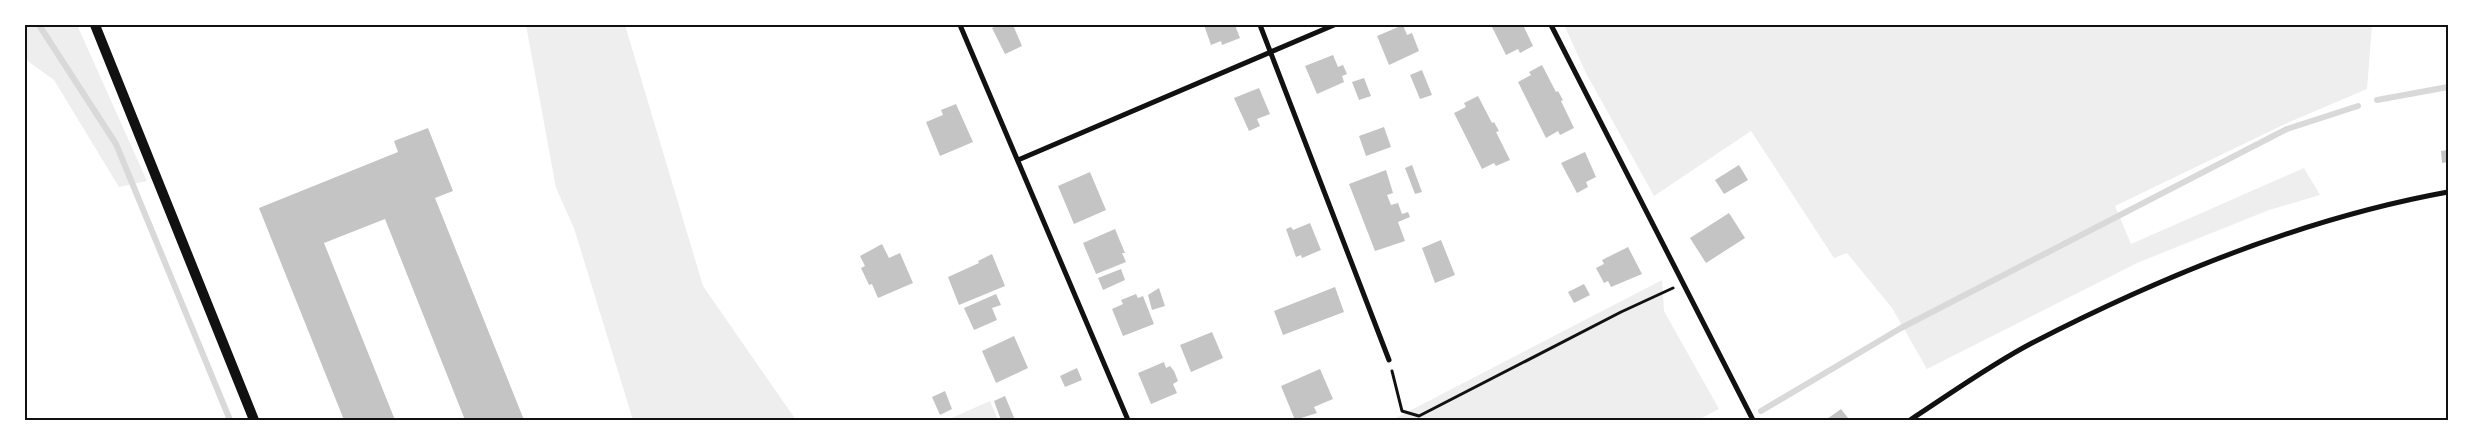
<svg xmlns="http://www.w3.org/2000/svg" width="2473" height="445" font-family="'Exo 2',sans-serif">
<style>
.green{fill:#eee}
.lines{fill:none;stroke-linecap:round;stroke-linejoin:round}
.stream{stroke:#d9d9d9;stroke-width:6}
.building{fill:#c4c4c4}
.path{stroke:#111;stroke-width:3}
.minor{stroke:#111;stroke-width:5}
.secondary{stroke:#111;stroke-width:10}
.neatline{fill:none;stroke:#111;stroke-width:2}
</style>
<rect width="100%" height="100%" fill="#fff"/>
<!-- green -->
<g class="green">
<polygon points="25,25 77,25 147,181 119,187 54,80 25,59"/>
<polygon points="526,25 625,25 703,286 796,420 633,420 574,228 556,188"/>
<polygon points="1564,25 2372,25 2367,89 2285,124 2115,206 2131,244 2304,168 2320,195 2269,210 2137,263 1927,369 1892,308 1847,253 1834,258 1751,131 1654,196 1586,73"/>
<polygon points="1662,280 1664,311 1719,409 1698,420 1392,420"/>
<polygon points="990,401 998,420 947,420"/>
</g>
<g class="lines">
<!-- stream -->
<g class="stream">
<polyline points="39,25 116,144 230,420"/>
<polyline points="2377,100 2448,87"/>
<polyline points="1761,411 1901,328 2287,129 2358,106"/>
</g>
</g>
<!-- building -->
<g class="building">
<polygon points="999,25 1013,25 1022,46 1005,54 992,28"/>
<polygon points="1204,25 1235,25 1240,38 1222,45 1221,41 1211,45"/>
<polygon points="1403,25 1407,35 1412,33 1419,51 1389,65 1377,36"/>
<polygon points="1491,25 1523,25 1533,46 1520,53 1518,49 1506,55"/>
<polygon points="1333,55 1338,67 1343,65 1347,74 1342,76 1344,82 1317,94 1305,66"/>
<polygon points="1542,65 1556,92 1558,91 1563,100 1561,101 1574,128 1560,135 1558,131 1546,138 1518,82 1531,75 1529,72"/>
<polygon points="1422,70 1432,95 1420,99 1410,75"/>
<polygon points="1364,78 1371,96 1359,100 1352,82"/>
<polygon points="1259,88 1270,114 1257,119 1260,126 1249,131 1234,98"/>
<polygon points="1478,96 1492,123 1494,122 1499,131 1496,132 1510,160 1496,166 1494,163 1482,169 1454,113 1466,107 1464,103"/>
<polygon points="956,104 973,142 940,156 926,122 943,115 941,110"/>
<polygon points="1384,127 1391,147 1366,156 1359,136"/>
<polygon points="428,128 453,191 435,198 524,420 465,420 385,219 324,243 395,420 344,420 259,208 398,152 394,141"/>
<polygon points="2448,150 2448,162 2442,163 2441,151"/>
<polygon points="1585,152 1596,177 1586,182 1588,187 1577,193 1561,163"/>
<polygon points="1412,165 1422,192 1415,194 1405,168"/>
<polygon points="1739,165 1748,180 1724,194 1715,180"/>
<polygon points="1386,170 1393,193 1387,195 1391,205 1398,203 1402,214 1408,212 1410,217 1398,222 1405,241 1375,251 1349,184"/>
<polygon points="1090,172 1106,210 1074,224 1058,186"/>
<polygon points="1729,213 1745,238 1706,263 1690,238"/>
<polygon points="1310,223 1321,250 1302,258 1301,255 1296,257 1286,229 1291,227 1293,230"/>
<polygon points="1115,229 1125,253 1122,253 1126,262 1096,274 1083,243"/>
<polygon points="1441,240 1455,275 1435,283 1422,248"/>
<polygon points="882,244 889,258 900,253 913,283 878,298 872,284 869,285 861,268 865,266 860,256"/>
<polygon points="1628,247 1642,274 1611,287 1608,281 1604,283 1596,268 1604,264 1602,260"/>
<polygon points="992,254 1005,286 959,305 948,277 979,263 978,261"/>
<polygon points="1121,269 1125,280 1103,290 1098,278"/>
<polygon points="1584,284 1590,295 1574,303 1568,292"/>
<polygon points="1335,287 1344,312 1283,335 1274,311"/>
<polygon points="1159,288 1165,306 1152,310 1148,295"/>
<polygon points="996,294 1001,305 992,308 997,320 974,330 964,308"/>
<polygon points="1136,294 1138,298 1143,296 1154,324 1123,336 1112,309 1123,304 1121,300"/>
<polygon points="1212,332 1223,358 1191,372 1180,345"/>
<polygon points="1014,336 1028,368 996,383 982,351"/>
<polygon points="1164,362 1166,368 1170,366 1174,371 1178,381 1173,384 1177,393 1151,404 1138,373"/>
<polygon points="1077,368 1082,380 1065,387 1060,376"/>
<polygon points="1320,369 1333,399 1314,407 1317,413 1295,420 1281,386"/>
<polygon points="945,391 952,409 940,415 932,397"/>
<polygon points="1005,396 1015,420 1001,420 994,401"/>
<polygon points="1841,409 1848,418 1828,420 1827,419"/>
</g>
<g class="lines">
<!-- path -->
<polyline class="path" points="1392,371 1402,411 1419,416 1621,312 1673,288"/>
<!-- minor -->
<g class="minor">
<polyline points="960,25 1128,420"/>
<polyline points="1260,25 1389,360"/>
<polyline points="1551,25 1753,420"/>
<polyline points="1018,160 1334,25"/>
<path d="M1910,420C1950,394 1990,365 2032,343C2162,276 2304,218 2448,192"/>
</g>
<!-- secondary -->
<polyline class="secondary" points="95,25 254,420"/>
</g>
<!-- border -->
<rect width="2473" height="445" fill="none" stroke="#ffffff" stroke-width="52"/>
<rect x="26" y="26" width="2421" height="393" class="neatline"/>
</svg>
